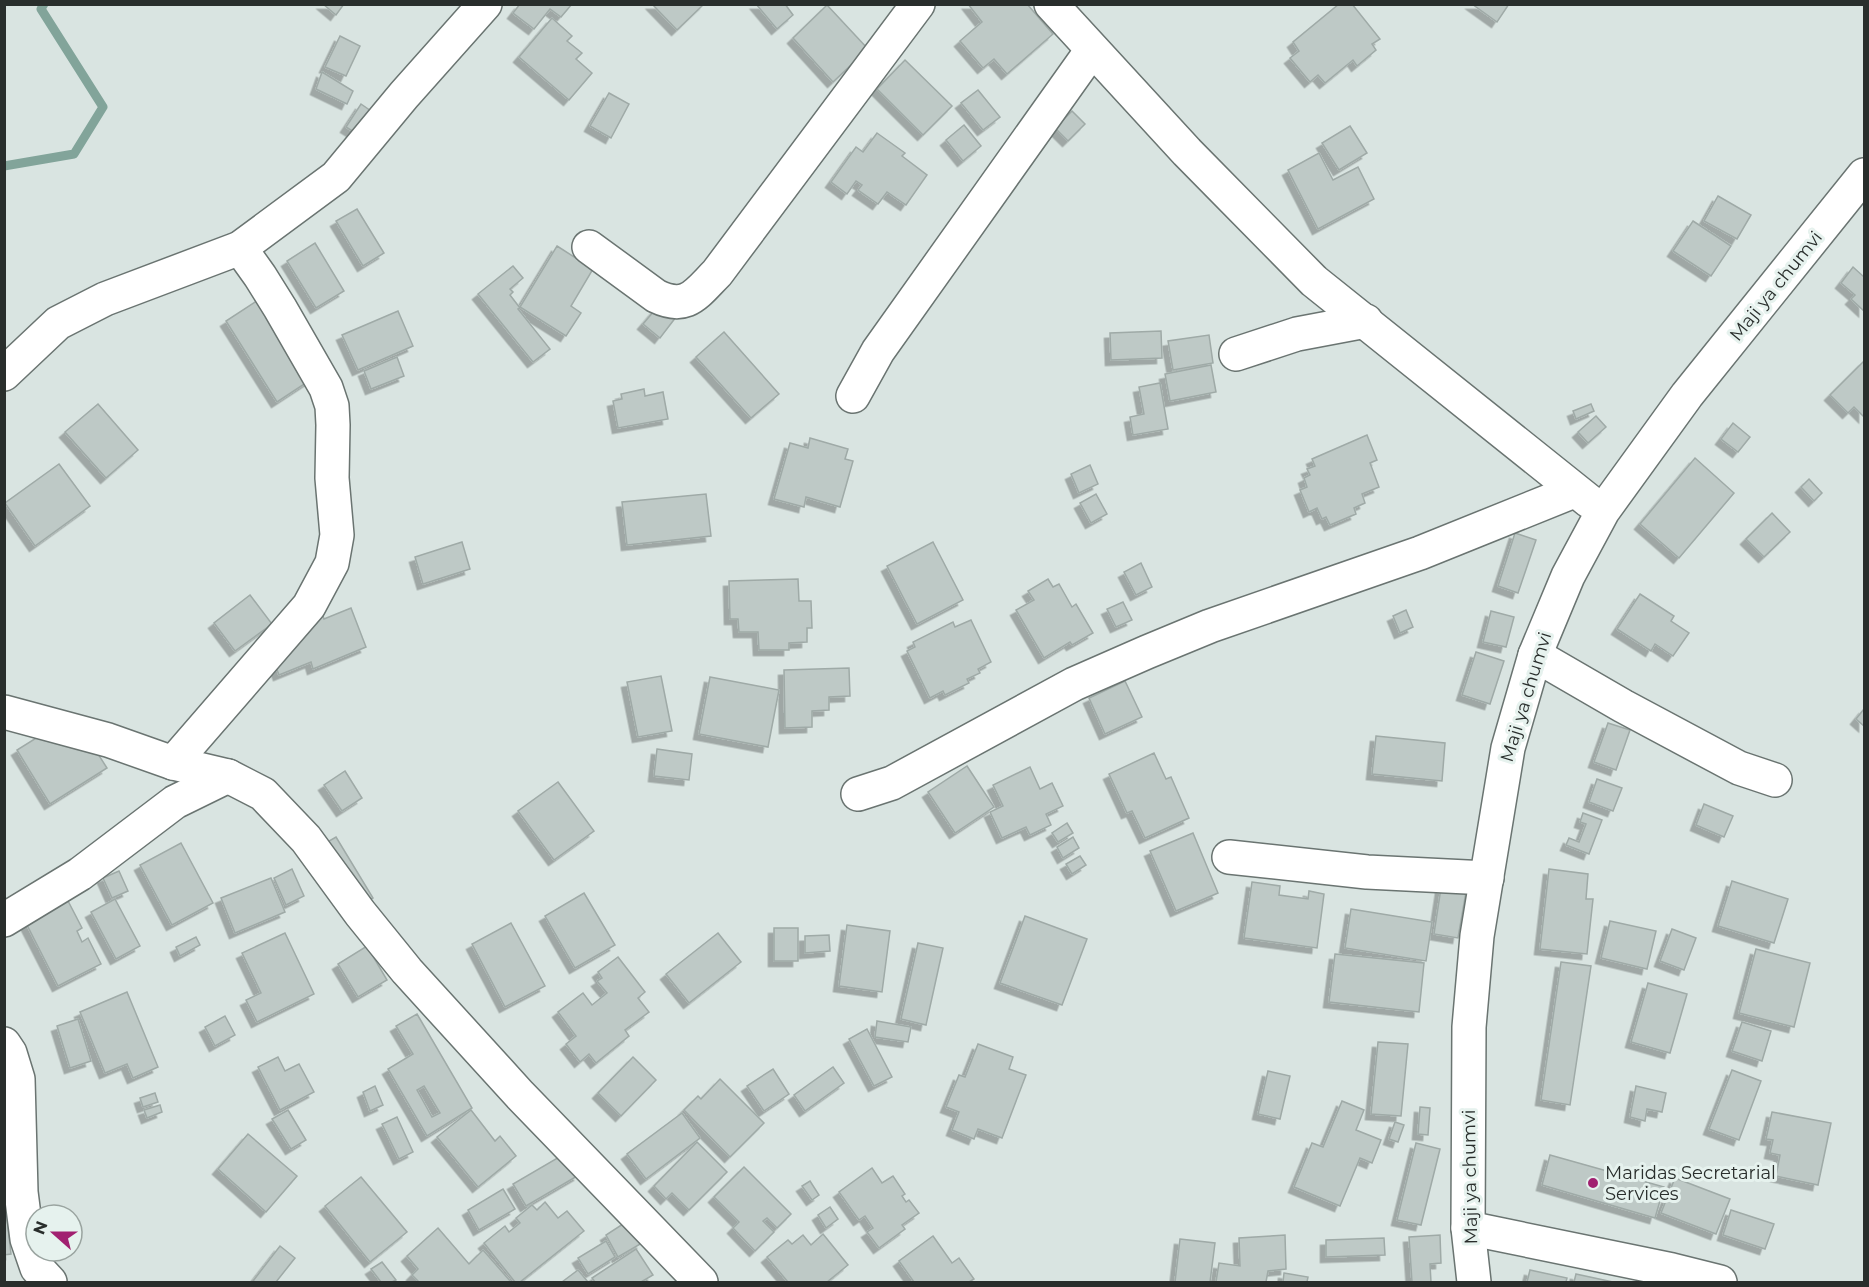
<svg xmlns="http://www.w3.org/2000/svg" width="1869" height="1287" font-family="Montserrat,sans-serif">
<style>
.lines{fill:none;stroke-linecap:round;stroke-linejoin:round}
.stream{stroke:#82a49a;stroke-width:9}
.building{fill:#bec9c6;stroke:#9faaa7;stroke-width:1.5;fill-rule:evenodd;filter:url(#shadow)}
.minor-casing{stroke:#6a7471;stroke-width:36}
.minor{stroke:#fff;stroke-width:33}
.poi-dot{fill:#a12070;stroke:#e6f2ee;stroke-width:2}
.labels{text-anchor:middle;stroke-width:6;stroke-linejoin:round;paint-order:stroke}
.street-label{font-size:18px;fill:#292e2c;stroke:#e6f2ee}
.poi-label{font-size:18px;fill:#292e2c;stroke:#e6f2ee;text-anchor:start}
</style>
<defs>
<filter id="shadow"><feDropShadow dx="-5.5" dy="5.5" stdDeviation="0" flood-color="#0004"/></filter>
</defs>
<rect width="100%" height="100%" fill="#d9e4e1"/>
<g class="lines">
<!-- stream -->
<polyline class="stream" points="4,166 74,154 103,107 41,9 44,4"/>
</g>
<!-- building -->
<g class="building">
<polygon points="323,4 344,4 336,15"/>
<polygon points="520,4 572,4 561,17 550,9 534,29 513,13"/>
<polygon points="652,4 704,4 677,30"/>
<polygon points="756,4 785,4 793,15 777,29"/>
<polygon points="968,4 1027,4 1053,34 1007,74 994,59 983,68 960,41 982,22"/>
<polygon points="1339,4 1352,4 1380,39 1372,44 1376,50 1357,66 1353,60 1325,83 1318,75 1310,82 1290,58 1299,51 1293,42"/>
<polygon points="1472,4 1509,4 1497,22"/>
<polygon points="827,5 868,49 833,82 793,38"/>
<polygon points="552,18 572,36 567,41 582,53 576,59 592,73 569,100 519,57"/>
<polygon points="340,36 360,46 346,76 325,67"/>
<polygon points="905,60 952,106 923,135 877,89"/>
<polygon points="322,72 353,91 347,104 316,89"/>
<polygon points="978,90 1000,117 983,130 961,103"/>
<polygon points="609,93 629,104 611,138 590,126"/>
<polygon points="361,104 371,111 357,134 346,127"/>
<polygon points="1072,111 1085,124 1068,141 1055,128"/>
<polygon points="964,125 981,146 963,161 946,140"/>
<polygon points="1350,126 1367,153 1339,170 1322,143"/>
<polygon points="877,133 905,153 902,156 927,175 906,205 887,192 878,204 858,190 862,185 856,181 847,194 831,182 856,147 863,152"/>
<polygon points="1319,153 1333,180 1358,167 1374,199 1318,229 1288,170"/>
<polygon points="1718,196 1751,215 1737,239 1704,221"/>
<polygon points="357,209 384,253 363,266 336,221"/>
<polygon points="1693,221 1731,246 1711,276 1673,251"/>
<polygon points="315,243 344,291 316,308 287,261"/>
<polygon points="557,246 593,269 571,306 581,313 566,336 520,307"/>
<polygon points="513,266 523,278 510,289 513,292 510,295 520,308 518,309 550,349 533,362 478,294"/>
<polygon points="1853,267 1864,277 1864,311 1851,299 1855,295 1841,283"/>
<polygon points="266,295 318,375 277,402 226,321"/>
<polygon points="660,304 676,317 660,338 643,324"/>
<polygon points="398,311 413,346 358,370 342,335"/>
<polygon points="1161,331 1162,358 1111,360 1110,333"/>
<polygon points="724,332 779,394 751,418 696,357"/>
<polygon points="1209,335 1213,363 1173,370 1168,341"/>
<polygon points="397,357 404,376 371,389 364,371"/>
<polygon points="1864,361 1864,417 1854,407 1848,413 1830,395"/>
<polygon points="1211,365 1216,392 1170,401 1165,374"/>
<polygon points="1160,383 1168,429 1133,435 1130,417 1144,414 1139,387"/>
<polygon points="644,389 645,396 663,392 668,419 618,428 613,401 622,399 621,394"/>
<polygon points="98,404 138,450 106,478 65,432"/>
<polygon points="1591,404 1594,411 1576,419 1573,411"/>
<polygon points="1596,416 1606,427 1588,443 1578,432"/>
<polygon points="1733,423 1750,437 1738,452 1721,439"/>
<polygon points="1367,435 1377,460 1370,463 1379,487 1362,494 1365,503 1354,508 1356,514 1330,525 1326,517 1322,519 1317,508 1309,512 1300,490 1307,487 1304,478 1310,475 1307,469 1315,466 1312,459"/>
<polygon points="810,438 848,449 845,459 853,461 840,507 806,497 804,507 774,499 790,443 808,448"/>
<polygon points="1695,458 1734,493 1679,558 1640,524"/>
<polygon points="59,464 90,506 35,546 5,503"/>
<polygon points="1090,465 1098,484 1079,493 1071,474"/>
<polygon points="1809,479 1822,493 1814,501 1801,487"/>
<polygon points="706,494 711,536 627,545 622,502"/>
<polygon points="1096,494 1107,514 1091,523 1080,503"/>
<polygon points="1772,513 1790,532 1764,557 1746,539"/>
<polygon points="1515,533 1536,540 1518,593 1498,586"/>
<polygon points="462,542 470,569 423,584 415,557"/>
<polygon points="933,542 963,600 917,624 887,566"/>
<polygon points="1141,563 1152,587 1136,595 1124,572"/>
<polygon points="798,579 799,601 811,601 812,628 807,628 807,642 789,643 789,650 759,650 758,632 739,632 738,619 730,619 729,581"/>
<polygon points="1048,579 1053,587 1059,584 1072,607 1076,604 1093,633 1072,645 1070,642 1044,658 1016,610 1034,600 1028,591"/>
<polygon points="1640,594 1674,616 1671,621 1689,633 1673,656 1655,644 1651,651 1617,629"/>
<polygon points="250,595 272,624 235,651 214,623"/>
<polygon points="1123,602 1132,620 1116,627 1107,609"/>
<polygon points="320,607 324,619 351,608 366,647 313,669 311,662 279,675 269,648"/>
<polygon points="1406,610 1413,627 1400,633 1393,616"/>
<polygon points="1491,611 1514,617 1506,647 1483,642"/>
<polygon points="971,620 991,662 978,669 980,673 967,679 969,683 945,695 943,691 930,698 907,651 915,647 913,642 953,622 955,627"/>
<polygon points="1476,652 1504,661 1490,704 1462,695"/>
<polygon points="849,668 850,696 829,697 829,710 812,711 812,727 785,728 784,670"/>
<polygon points="661,676 672,731 638,737 627,682"/>
<polygon points="710,677 779,690 768,747 699,734"/>
<polygon points="1125,681 1142,717 1105,734 1089,698"/>
<polygon points="1864,709 1864,726 1856,719"/>
<polygon points="73,715 107,768 50,804 17,750"/>
<polygon points="1608,723 1630,730 1616,770 1594,762"/>
<polygon points="1376,736 1445,743 1442,781 1372,774"/>
<polygon points="657,749 692,754 689,780 654,776"/>
<polygon points="1154,753 1166,779 1171,777 1189,818 1145,838 1132,811 1127,813 1109,774"/>
<polygon points="967,766 994,807 955,833 928,792"/>
<polygon points="1030,767 1040,789 1052,783 1063,806 1046,814 1051,825 1030,835 1026,827 1002,838 990,812 1003,806 993,785"/>
<polygon points="345,771 362,798 342,811 324,785"/>
<polygon points="1597,779 1622,788 1613,811 1589,802"/>
<polygon points="558,782 594,831 554,860 518,811"/>
<polygon points="1704,804 1733,816 1724,837 1696,825"/>
<polygon points="1583,813 1602,820 1589,854 1566,845 1569,838 1579,842 1586,824 1580,822"/>
<polygon points="1067,823 1073,833 1058,842 1052,833"/>
<polygon points="1193,833 1218,893 1176,911 1150,851"/>
<polygon points="336,837 373,898 354,910 317,848"/>
<polygon points="1073,837 1079,848 1063,858 1057,847"/>
<polygon points="181,843 213,903 172,925 140,865"/>
<polygon points="1080,856 1086,865 1072,874 1066,864"/>
<polygon points="292,869 304,896 286,905 274,878"/>
<polygon points="1549,869 1588,874 1586,899 1593,899 1587,954 1540,949"/>
<polygon points="119,871 128,891 112,898 103,878"/>
<polygon points="271,878 285,912 235,933 221,898"/>
<polygon points="1732,881 1788,899 1774,943 1718,926"/>
<polygon points="1252,882 1280,886 1279,895 1308,899 1309,891 1324,894 1317,948 1244,938"/>
<polygon points="1441,888 1466,892 1458,938 1434,934"/>
<polygon points="584,893 615,945 575,968 545,916"/>
<polygon points="66,897 82,928 77,931 82,942 88,938 101,964 58,986 24,919"/>
<polygon points="115,899 140,946 116,959 91,912"/>
<polygon points="1351,909 1432,922 1426,961 1345,948"/>
<polygon points="1025,916 1087,939 1062,1005 1000,983"/>
<polygon points="1610,921 1656,931 1647,969 1601,958"/>
<polygon points="511,923 545,986 505,1007 472,944"/>
<polygon points="847,925 890,931 882,992 839,986"/>
<rect x="774" y="928" width="24" height="33"/>
<polygon points="1672,929 1696,938 1684,970 1660,961"/>
<polygon points="285,933 314,994 257,1022 246,1000 261,993 242,953"/>
<polygon points="718,933 741,962 689,1003 666,974"/>
<polygon points="829,935 830,951 805,953 805,936"/>
<polygon points="196,937 200,945 180,956 176,947"/>
<polygon points="918,943 943,948 926,1025 901,1019"/>
<polygon points="367,946 387,980 358,997 338,964"/>
<polygon points="1756,949 1810,963 1794,1027 1739,1013"/>
<polygon points="1335,954 1424,963 1419,1012 1329,1002"/>
<polygon points="618,957 645,992 638,998 649,1012 625,1030 629,1036 596,1063 589,1054 580,1062 566,1044 576,1036 558,1012 583,993 592,1005 607,993 597,981 602,978 598,972"/>
<polygon points="1561,962 1591,966 1570,1105 1541,1100"/>
<polygon points="1648,983 1687,994 1670,1053 1631,1042"/>
<polygon points="127,992 158,1067 133,1078 127,1064 105,1073 80,1012"/>
<path d="M417,1014L472,1108L427,1136L388,1069L413,1054L396,1026ZM424,1086L440,1113L432,1117L417,1090Z"/>
<polygon points="225,1016 235,1035 215,1046 205,1027"/>
<polygon points="78,1019 91,1061 70,1068 57,1026"/>
<polygon points="877,1021 911,1027 908,1042 875,1037"/>
<polygon points="1742,1022 1771,1031 1762,1061 1732,1051"/>
<polygon points="867,1029 892,1077 874,1086 849,1039"/>
<polygon points="1378,1042 1408,1044 1401,1116 1371,1114"/>
<polygon points="978,1044 1013,1057 1009,1069 1026,1075 1002,1138 978,1129 974,1139 952,1130 959,1112 946,1107 959,1075 965,1077"/>
<polygon points="278,1057 285,1071 299,1064 314,1092 280,1110 258,1067"/>
<polygon points="633,1057 656,1080 621,1116 598,1093"/>
<polygon points="833,1067 844,1083 805,1111 794,1095"/>
<polygon points="773,1069 789,1094 764,1111 747,1086"/>
<polygon points="1732,1070 1761,1081 1739,1140 1709,1129"/>
<polygon points="1268,1071 1290,1076 1280,1119 1258,1114"/>
<polygon points="720,1079 764,1123 730,1157 684,1110 698,1096 701,1099"/>
<polygon points="375,1086 383,1105 370,1111 363,1092"/>
<polygon points="1636,1086 1666,1093 1662,1112 1647,1109 1645,1121 1630,1117"/>
<polygon points="155,1093 158,1102 143,1107 140,1098"/>
<polygon points="1342,1101 1364,1110 1356,1130 1381,1140 1372,1163 1360,1158 1340,1206 1294,1187 1312,1143 1323,1147"/>
<polygon points="160,1105 162,1112 147,1118 144,1110"/>
<polygon points="1420,1107 1430,1108 1428,1135 1418,1134"/>
<polygon points="288,1110 306,1140 291,1149 272,1119"/>
<polygon points="471,1110 495,1141 500,1136 516,1156 478,1187 437,1137"/>
<polygon points="1772,1112 1831,1123 1818,1185 1776,1176 1780,1155 1770,1153 1773,1140 1766,1139"/>
<polygon points="682,1113 700,1138 646,1179 627,1154"/>
<polygon points="397,1117 413,1152 399,1159 382,1124"/>
<polygon points="1395,1122 1404,1125 1398,1142 1389,1139"/>
<polygon points="248,1134 297,1176 266,1212 218,1169"/>
<polygon points="697,1142 727,1172 689,1210 672,1193 666,1199 654,1186"/>
<polygon points="1416,1143 1440,1149 1421,1225 1397,1220"/>
<polygon points="566,1153 579,1175 526,1206 513,1184"/>
<polygon points="1550,1155 1664,1187 1655,1218 1542,1185"/>
<polygon points="744,1167 791,1214 777,1228 767,1218 763,1221 774,1232 755,1251 733,1228 739,1222 714,1197"/>
<polygon points="872,1168 882,1183 893,1176 905,1194 902,1196 906,1202 909,1200 919,1213 902,1225 905,1229 879,1248 867,1232 873,1228 865,1216 859,1220 839,1192"/>
<polygon points="361,1177 407,1232 370,1262 325,1206"/>
<polygon points="1675,1178 1730,1199 1716,1234 1661,1213"/>
<polygon points="810,1181 819,1195 812,1200 802,1186"/>
<polygon points="503,1189 515,1209 479,1230 468,1210"/>
<polygon points="5,1202 11,1254 4,1255 4,1203"/>
<polygon points="545,1202 558,1218 567,1211 584,1231 520,1282 515,1282 484,1243 505,1226 509,1232 520,1223 516,1218 532,1205 537,1210"/>
<polygon points="830,1207 838,1219 826,1228 818,1215"/>
<polygon points="1731,1210 1774,1224 1765,1249 1723,1235"/>
<polygon points="629,1220 642,1243 618,1257 606,1235"/>
<polygon points="438,1228 469,1264 483,1250 511,1282 419,1282 412,1275 418,1269 407,1256"/>
<polygon points="823,1234 848,1265 827,1282 788,1282 767,1257 788,1240 792,1244 803,1235 811,1245"/>
<polygon points="1285,1235 1286,1269 1268,1271 1266,1282 1216,1282 1219,1263 1240,1266 1239,1238"/>
<polygon points="1440,1235 1441,1263 1430,1264 1431,1282 1412,1282 1409,1237"/>
<polygon points="933,1236 952,1263 959,1258 974,1279 969,1282 914,1282 899,1261"/>
<polygon points="1384,1238 1385,1255 1326,1257 1326,1240"/>
<polygon points="1180,1239 1215,1243 1210,1282 1175,1282"/>
<polygon points="606,1241 615,1257 588,1274 578,1258"/>
<polygon points="280,1246 295,1258 276,1282 255,1282 253,1281"/>
<polygon points="636,1249 653,1275 641,1282 595,1282 592,1278"/>
<polygon points="382,1262 396,1280 392,1282 381,1282 371,1269"/>
<polygon points="578,1270 588,1282 562,1282"/>
<polygon points="1530,1270 1567,1278 1566,1282 1527,1282"/>
<polygon points="1284,1273 1308,1277 1307,1282 1283,1282"/>
<polygon points="1576,1274 1613,1282 1574,1282"/>
</g>
<g class="lines">
<!-- minor casing -->
<g class="minor-casing">
<g id="minor">
<polyline points="1051,4 1187,152 1314,281 1589,501"/>
<path d="M589,247L656,296C687,311 696,294 717,273L918,4"/>
<polyline points="1236,354 1297,334 1366,321"/>
<polyline points="4,374 58,323 105,299 240,248 336,177 404,95 485,4"/>
<polyline points="853,396 878,351 1092,50"/>
<polyline points="1535,655 1623,706 1739,768 1775,780"/>
<polyline points="4,712 108,740 173,763 228,776 263,794 306,839 360,913 407,971 520,1095 701,1282"/>
<polyline points="173,763 309,606 332,563 337,535 332,478 333,425 332,406 326,388 280,308 260,276 240,248"/>
<polyline points="858,794 892,783 1074,684 1147,652 1210,626 1420,553 1574,491"/>
<polyline points="1229,857 1367,872 1487,878"/>
<polyline points="4,920 80,874 175,802 228,776"/>
<polyline points="4,1044 10,1053 18,1079 21,1192 27,1239 37,1268 50,1282"/>
<polyline points="1468,1228 1672,1270 1720,1282"/>
<polyline points="1474,1282 1468,1228 1469,1027 1477,936 1508,748 1535,655 1568,576 1603,511 1687,395 1864,175"/>
</g>
</g>
<!-- minor -->
<use href="#minor" class="minor"/>
</g>
<!-- markers -->
<circle class="poi-dot" cx="1593" cy="1183" r="6"/>
<g class="labels">
<!-- street labels -->
<g class="street-label">
<text transform="translate(1776 286) rotate(-51)" y="6">Maji ya chumvi</text>
<text transform="translate(1526 697) rotate(-73)" y="6">Maji ya chumvi</text>
<text transform="translate(1470 1177) rotate(-91)" y="6">Maji ya chumvi</text>
</g>
<!-- poi labels -->
<g class="poi-label">
<text x="1605" y="1179">Maridas Secretarial<tspan x="1605" dy="21">Services</tspan></text>
</g>
</g>
<!-- border -->
<rect width="1869" height="1287" fill="none" stroke="#292e2c" stroke-width="12"/>
<!-- north arrow -->
<g transform="translate(54 1233) rotate(291)"><circle r="28" fill="#e6f2ee" stroke="#9aa4a0" stroke-width="1.5"/>
<path d="M0-4.5L10 22L0 15L-10 22Z" fill="#a12070"/>
<text y="-9" font-size="16" font-weight="bold" text-anchor="middle" fill="#292e2c">N</text>
</g>
</svg>
